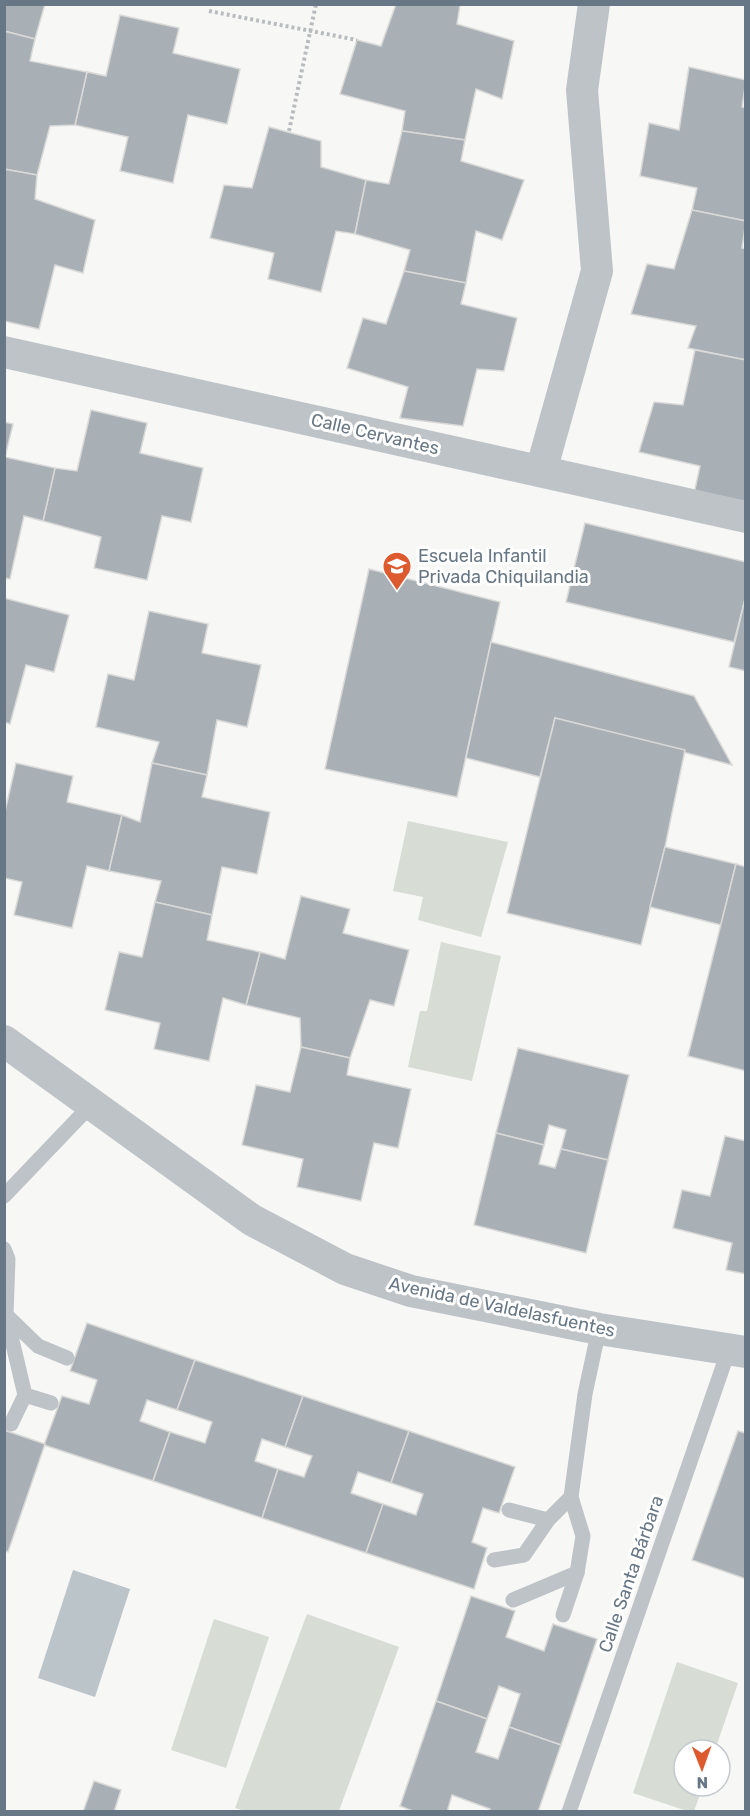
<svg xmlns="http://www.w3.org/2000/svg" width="750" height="1816" font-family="Rubik,sans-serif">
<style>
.green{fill:#d7dcd4}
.water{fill:#bac4c9}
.building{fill:#a8b0b6;stroke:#d9d9d7;stroke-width:1.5}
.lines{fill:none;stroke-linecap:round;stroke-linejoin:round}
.path{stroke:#b9bcbf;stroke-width:4;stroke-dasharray:3 3;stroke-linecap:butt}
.lane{stroke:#bec3c7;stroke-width:15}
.street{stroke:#bec3c7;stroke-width:32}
.labels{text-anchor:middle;stroke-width:6;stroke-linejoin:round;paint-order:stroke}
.street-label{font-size:18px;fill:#687785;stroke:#fff}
.poi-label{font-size:18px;fill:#687785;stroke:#fff;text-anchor:start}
</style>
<rect width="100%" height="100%" fill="#f7f7f5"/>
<!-- green -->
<g class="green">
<polygon points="408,821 508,842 481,937 418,920 423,897 393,891"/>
<polygon points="441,942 501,956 472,1081 408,1067 420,1011 427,1011"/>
<polygon points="307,1614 399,1647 339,1811 245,1811 235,1808"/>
<polygon points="214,1619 269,1637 226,1768 171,1750"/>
<polygon points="677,1662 738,1683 715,1750 684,1750 684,1786 703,1786 694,1811 687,1811 633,1793"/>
</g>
<!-- water -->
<polygon class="water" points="73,1570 130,1589 95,1697 38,1678"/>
<!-- building -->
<g class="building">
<polygon points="4,4 45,4 35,39 4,31"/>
<polygon points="396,4 460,5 457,24 514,41 502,99 476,89 465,140 402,131 405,111 340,94 357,40 381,46"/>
<polygon points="120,15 179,28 173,53 240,69 227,124 188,115 173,183 120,171 128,137 75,125 87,72 106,76"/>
<polygon points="4,31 35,39 30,61 87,72 75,125 50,126 37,175 4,169"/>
<polygon points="689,67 746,80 742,107 746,108 746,221 692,210 697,188 640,176 649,123 679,130"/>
<polygon points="269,127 321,141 321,167 366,180 355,234 336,231 321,292 268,279 274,253 210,238 224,185 252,188"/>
<polygon points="402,131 465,140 461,161 524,180 502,240 476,231 466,283 404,271 410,250 355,234 366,180 389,184"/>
<polygon points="4,169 37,175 35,199 95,220 83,273 55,265 39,329 4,321"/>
<polygon points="692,210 746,221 742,248 746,249 746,360 688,348 696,326 631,314 647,264 674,269"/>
<polygon points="404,271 466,283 461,304 517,318 504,371 477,369 463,426 400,418 408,387 347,368 363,318 386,324"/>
<polygon points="695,350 746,360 746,505 694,494 700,466 639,452 654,402 683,405"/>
<polygon points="91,410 147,423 140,453 203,468 191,522 162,516 147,580 94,568 101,537 43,521 55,468 77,471"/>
<polygon points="4,422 13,424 5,457 55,468 43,521 24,516 10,579 4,578"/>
<polygon points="585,523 746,562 746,595 734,642 566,602"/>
<polygon points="369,569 500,602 457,797 325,769"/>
<polygon points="746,595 746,671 729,667"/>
<polygon points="4,598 69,615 54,672 26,665 10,724 4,722"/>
<polygon points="149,611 208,624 202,653 261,665 247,727 217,720 207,775 152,763 159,742 96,727 108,674 134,680"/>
<polygon points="491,642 694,696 732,765 555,718 540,777 466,758"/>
<polygon points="555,718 685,750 665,847 641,945 507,913"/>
<polygon points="16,763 73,776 67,802 122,815 109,871 87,866 72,928 14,915 22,882 4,878 4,816"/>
<polygon points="152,763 207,775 202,797 270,812 257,874 222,867 212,915 155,902 161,881 109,871 122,815 140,822"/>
<polygon points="665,847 736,864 721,925 650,907"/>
<polygon points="736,864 746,867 746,1071 688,1056"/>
<polygon points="301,896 350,909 343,933 409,950 394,1006 370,1000 350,1058 301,1047 300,1018 246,1005 260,952 285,959"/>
<polygon points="155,902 212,915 207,940 260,952 246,1005 223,998 209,1061 154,1049 160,1023 105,1010 119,952 142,957"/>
<polygon points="301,1047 350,1058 347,1075 411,1089 398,1148 374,1143 361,1201 297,1187 303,1159 242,1145 256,1085 290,1092"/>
<polygon points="518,1048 629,1075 608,1160 561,1149 566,1130 549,1125 544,1145 496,1133"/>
<polygon points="496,1133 544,1145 539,1164 555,1168 561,1149 608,1160 586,1253 474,1225"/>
<polygon points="725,1136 746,1141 746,1274 726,1270 732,1243 673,1228 682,1190 710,1196"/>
<polygon points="87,1323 195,1360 177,1410 147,1400 140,1421 170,1432 153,1481 44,1445 62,1396 89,1404 97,1380 70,1371"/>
<polygon points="195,1360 303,1396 285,1447 262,1439 255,1461 278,1469 262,1518 153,1481 170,1432 205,1443 212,1422 177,1410"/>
<polygon points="303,1396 409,1431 391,1483 358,1472 351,1493 383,1504 366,1553 262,1518 278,1469 304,1477 312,1456 285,1447"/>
<polygon points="4,1430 45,1444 8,1552 4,1550"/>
<polygon points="409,1431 515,1467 499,1513 483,1508 472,1542 487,1548 474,1589 366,1553 383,1504 416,1515 423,1494 391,1483"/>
<polygon points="738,1431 746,1433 746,1579 692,1560"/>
<polygon points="471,1596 515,1611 506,1637 544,1651 553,1624 597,1639 561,1745 509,1727 520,1694 499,1686 487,1719 436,1701"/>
<polygon points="436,1701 487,1719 476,1752 498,1759 509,1727 561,1745 538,1812 489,1812 490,1809 452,1795 447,1812 415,1812 400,1806"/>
<polygon points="94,1781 121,1790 114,1812 83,1812"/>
</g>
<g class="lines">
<!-- path -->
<g class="path">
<polyline points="209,11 357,40"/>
<polyline points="289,131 316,4"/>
</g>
<!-- lane -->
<g class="lane">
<polyline points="4,1196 91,1105"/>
<polyline points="4,1249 8,1259 6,1315 25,1395 51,1403"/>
<polyline points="6,1315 38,1346 67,1358"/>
<polyline points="11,1424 25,1395"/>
<polyline points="509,1510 548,1520 571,1497"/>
<polyline points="494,1560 524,1555 548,1520"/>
<polyline points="513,1600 577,1573"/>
<polyline points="563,1615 577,1573 583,1536 571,1497 585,1394 599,1329"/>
<polyline points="569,1812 729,1349"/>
</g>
<!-- street -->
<g class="street">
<polyline points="4,352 746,517"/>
<polyline points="541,471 597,271 582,90 594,4"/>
<polyline points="4,1041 252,1220 345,1269 411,1291 599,1329 746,1352"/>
</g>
</g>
<!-- icons -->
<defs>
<g id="school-pin" transform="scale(1.5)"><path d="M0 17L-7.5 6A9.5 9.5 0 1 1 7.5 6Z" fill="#dd5a2f" stroke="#fff"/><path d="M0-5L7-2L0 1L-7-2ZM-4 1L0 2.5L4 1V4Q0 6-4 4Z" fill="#fff"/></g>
</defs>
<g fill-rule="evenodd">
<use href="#school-pin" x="397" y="566"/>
</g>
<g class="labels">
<!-- street labels -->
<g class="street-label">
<text transform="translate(375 434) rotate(13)" y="6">Calle Cervantes</text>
<text transform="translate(502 1307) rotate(12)" y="6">Avenida de Valdelasfuentes</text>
<text transform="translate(631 1574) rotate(-71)" y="6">Calle Santa Bárbara</text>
</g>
<!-- poi labels -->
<g class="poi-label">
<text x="418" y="562">Escuela Infantil<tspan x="418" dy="21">Privada Chiquilandia</tspan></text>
</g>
</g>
<!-- border -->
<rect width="750" height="1816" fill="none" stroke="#687785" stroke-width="12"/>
<!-- north arrow -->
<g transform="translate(702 1768) rotate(179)"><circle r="28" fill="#ffffff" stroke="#c3c9ce" stroke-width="1.5"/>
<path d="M0-4.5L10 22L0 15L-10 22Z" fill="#dd5a2f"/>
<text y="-9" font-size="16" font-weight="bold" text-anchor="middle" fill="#687785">N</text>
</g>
</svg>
